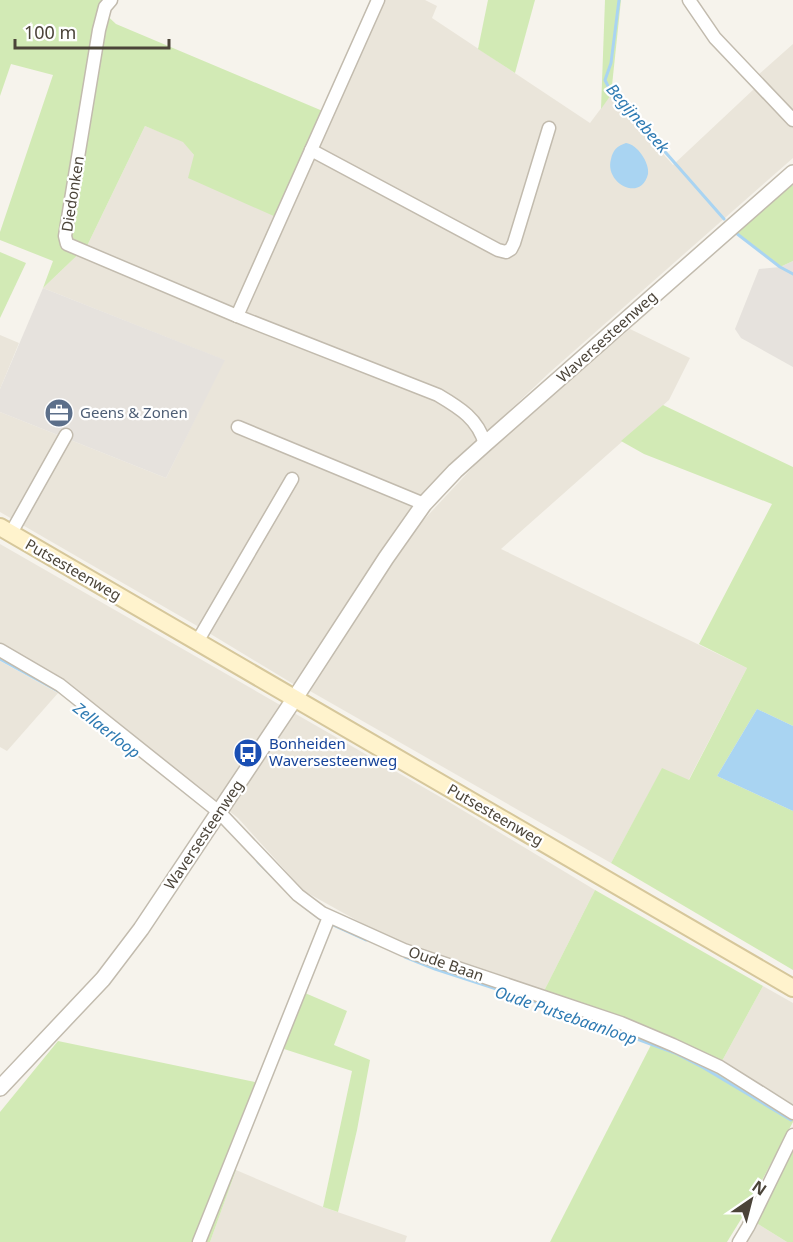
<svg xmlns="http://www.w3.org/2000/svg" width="793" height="1242" font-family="'Noto Sans',sans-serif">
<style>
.residential{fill:#eae5da}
.industrial{fill:#e6e2dd}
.green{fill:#d2eab5}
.water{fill:#a9d4f2}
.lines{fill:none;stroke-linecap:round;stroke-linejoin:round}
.stream{stroke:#a9d4f2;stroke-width:3}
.minor-casing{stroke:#c2bbae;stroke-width:15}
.tertiary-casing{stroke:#c2bbae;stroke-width:18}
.secondary-casing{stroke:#d6c79b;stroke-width:20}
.minor{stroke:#fff;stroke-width:12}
.tertiary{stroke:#fff;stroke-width:15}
.secondary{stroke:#fff3cd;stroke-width:16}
.labels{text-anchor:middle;stroke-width:4.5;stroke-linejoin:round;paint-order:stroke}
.street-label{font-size:15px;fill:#4b4439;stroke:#fff}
.service-label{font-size:15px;fill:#4e5e75;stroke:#fff;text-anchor:start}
.transit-label{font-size:15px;fill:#164399;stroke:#fff;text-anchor:start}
.water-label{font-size:16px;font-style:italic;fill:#2e7ab2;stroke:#fff}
</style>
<rect width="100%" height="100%" fill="#f6f3ec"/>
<!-- residential -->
<g class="residential">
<polygon points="372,0 425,0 437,6 432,18 590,123 611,95 673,165 754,89 749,83 793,44 793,158 549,373 422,494 295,685 199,627 0,512 0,412 166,478 224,360 43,288 87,246 145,126 183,141 194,155 276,216"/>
<polygon points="630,329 690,358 669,400 501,549 747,668 688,781 662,769 611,863 310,691 404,541 499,439"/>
<polygon points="0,335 19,343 0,389"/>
<polygon points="0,544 449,802 595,890 544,991 415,949 374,930 304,891 238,818 54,673 0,643"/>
<polygon points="0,661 58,693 7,751 0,747"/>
<polygon points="763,986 793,1003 793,1108 722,1061"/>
<polygon points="236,1170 323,1207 407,1236 405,1242 210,1242"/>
<polygon points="755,1222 787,1242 742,1242"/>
</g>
<!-- industrial -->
<g class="industrial">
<polygon points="793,261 793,367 741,338 735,329 759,269 780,267"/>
<polygon points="43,288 225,360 166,478 0,412 0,389"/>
</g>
<!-- green -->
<g class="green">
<polygon points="0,0 103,0 98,7 116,24 325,112 276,217 188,178 194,155 183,142 145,126 87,246 43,288 53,261 0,240 0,232 53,75 11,64 0,96"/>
<polygon points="488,0 535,0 515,73 478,49"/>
<polygon points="605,0 621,0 611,95 601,109"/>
<polygon points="791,183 793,186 793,261 780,267 736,233"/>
<polygon points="0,252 26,263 0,318"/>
<polygon points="663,405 793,467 793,726 757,709 717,776 793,811 793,970 611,863 662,768 689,780 747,668 699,644 772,504 644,454 621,441"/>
<polygon points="595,890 763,986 722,1061 544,991"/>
<polygon points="305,993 347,1011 334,1045 370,1060 357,1130 338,1212 323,1207 352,1071 284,1049"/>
<polygon points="58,1041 255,1082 253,1094 225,1166 236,1170 210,1242 0,1242 0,1112"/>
<path d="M652,1043C705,1060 748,1088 793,1119V1122L743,1216L727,1242H550Z"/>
<polygon points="793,1151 793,1242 787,1242 755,1222"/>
</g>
<!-- water -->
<g class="water">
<path d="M626,143C637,144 650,163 648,174C641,203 604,183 611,159C613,150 617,146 626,143Z"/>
<polygon points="757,709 793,726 793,811 717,776"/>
</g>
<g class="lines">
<!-- stream -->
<g class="stream">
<polyline points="619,0 611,63 605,80 609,88 724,219"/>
<polyline points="736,233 780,267 793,274"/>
<polyline points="0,659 58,691"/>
<polyline points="258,862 281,885"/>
<polyline points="301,904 323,921"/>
<polyline points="333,925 366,940"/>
<polyline points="405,957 435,969 539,1003 675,1053 704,1068 791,1120"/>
</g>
<!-- minor casing -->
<g class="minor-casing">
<g id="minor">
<path d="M111,0L105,7L99,30L65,236L67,244L237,316L438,395C460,408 478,419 485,444"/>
<polyline points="689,0 715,38 793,120"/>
<polyline points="311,150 498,250 506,252 511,249 514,243 549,128"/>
<polyline points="237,316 378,0"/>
<polyline points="238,427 424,504"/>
<polyline points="11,533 66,435"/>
<polyline points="197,642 292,479"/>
<polyline points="0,650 60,685 219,812 298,895 322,913 404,950 621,1023 673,1045 720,1067 793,1113"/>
<polyline points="199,1242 329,917"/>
<polyline points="739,1242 748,1227 793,1135"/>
</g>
</g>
<!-- tertiary casing -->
<g class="tertiary-casing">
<polyline id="tertiary" points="0,1088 103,979 141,929 295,698 386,558 424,504 455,471 485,444 793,173"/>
</g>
<!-- secondary casing -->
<g class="secondary-casing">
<polyline id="secondary" points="0,527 793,988"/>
</g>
<!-- minor -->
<use href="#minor" class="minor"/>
<!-- tertiary -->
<use href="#tertiary" class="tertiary"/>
<!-- secondary -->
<use href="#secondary" class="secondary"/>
</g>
<!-- icons -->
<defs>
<g id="office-disc" transform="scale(1.5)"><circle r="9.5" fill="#5c6f8a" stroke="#fff"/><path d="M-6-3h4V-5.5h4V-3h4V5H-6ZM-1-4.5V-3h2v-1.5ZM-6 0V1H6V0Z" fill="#fff"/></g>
<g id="bus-disc" transform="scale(1.5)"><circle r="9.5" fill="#1a4fb4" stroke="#fff"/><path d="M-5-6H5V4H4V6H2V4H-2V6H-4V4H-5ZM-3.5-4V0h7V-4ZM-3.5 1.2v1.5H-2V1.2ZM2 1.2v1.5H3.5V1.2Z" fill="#fff"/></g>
</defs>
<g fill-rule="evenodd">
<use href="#office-disc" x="59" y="413"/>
<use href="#bus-disc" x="248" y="753"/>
</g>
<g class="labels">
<!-- street labels -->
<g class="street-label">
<text transform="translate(73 194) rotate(-81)" y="5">Diedonken</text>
<text transform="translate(607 337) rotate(-42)" y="5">Waversesteenweg</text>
<text transform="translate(73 570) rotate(30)" y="5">Putsesteenweg</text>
<text transform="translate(495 815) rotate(30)" y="5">Putsesteenweg</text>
<text transform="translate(204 835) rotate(-56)" y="5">Waversesteenweg</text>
<text transform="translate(446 964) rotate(19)" y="5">Oude Baan</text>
</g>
<!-- service labels -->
<g class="service-label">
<text x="80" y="418">Geens &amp; Zonen</text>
</g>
<!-- transit labels -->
<g class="transit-label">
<text x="269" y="749">Bonheiden<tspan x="269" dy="17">Waversesteenweg</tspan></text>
</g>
<!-- water labels -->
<g class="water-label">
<text transform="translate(638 118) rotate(49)" y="6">Begijnebeek</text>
<text transform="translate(107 730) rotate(38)" y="6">Zellaerloop</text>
<text transform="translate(566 1015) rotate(19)" y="6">Oude Putsebaanloop</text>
</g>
</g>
<!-- north arrow -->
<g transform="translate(751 1200) rotate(35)" stroke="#ffffff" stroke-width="4.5" paint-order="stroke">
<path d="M0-4.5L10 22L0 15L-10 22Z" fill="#4b4439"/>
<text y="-9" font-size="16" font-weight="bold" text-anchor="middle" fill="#4b4439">N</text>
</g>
<!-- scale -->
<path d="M15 39v9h154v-9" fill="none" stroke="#4b4439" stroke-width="3"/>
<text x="24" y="39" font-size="18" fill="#4b4439" stroke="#ffffff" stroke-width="4.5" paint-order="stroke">100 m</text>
</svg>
